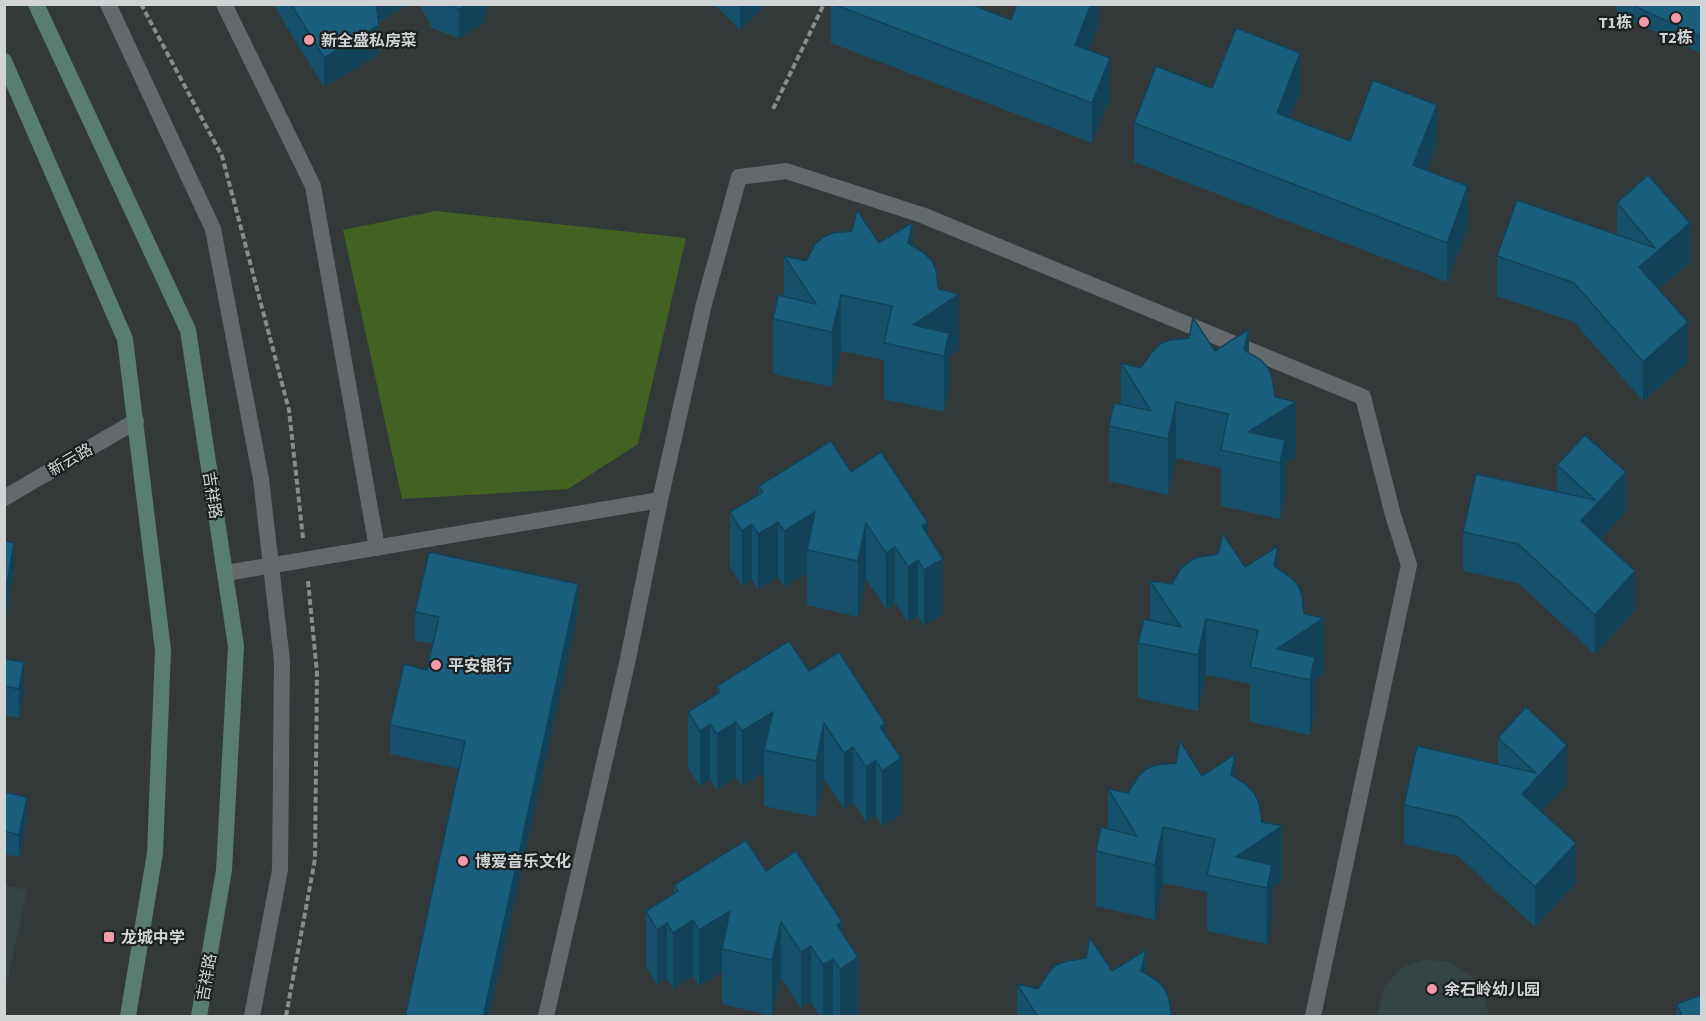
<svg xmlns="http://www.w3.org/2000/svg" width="1706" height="1021" font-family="'Source Sans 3','Noto Sans SC',sans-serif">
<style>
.built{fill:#364445}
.green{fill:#426222}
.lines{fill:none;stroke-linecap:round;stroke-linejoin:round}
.path{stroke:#878c8c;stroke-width:4;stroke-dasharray:6 3;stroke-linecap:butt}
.service{stroke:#646a6b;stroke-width:16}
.minor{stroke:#646a6b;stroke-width:16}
.secondary{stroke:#5a7d72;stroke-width:16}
.wall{fill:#16516c}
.shaded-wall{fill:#124258}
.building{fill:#1a5e7e;stroke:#124258;stroke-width:1.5}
.poi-dot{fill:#f39aa8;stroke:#1d2020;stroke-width:2}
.labels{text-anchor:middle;stroke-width:4.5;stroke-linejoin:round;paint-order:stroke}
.poi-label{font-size:16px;font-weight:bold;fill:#d0d4d4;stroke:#1d2020;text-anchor:start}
.street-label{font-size:16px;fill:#d0d4d4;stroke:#1d2020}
</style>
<rect width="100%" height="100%" fill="#333939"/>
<!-- built -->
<g class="built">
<polygon points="5,885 27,890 5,992"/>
<polygon points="1422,960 1446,961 1467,972 1482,990 1488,1013 1491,1016 1377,1016 1384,987 1400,969"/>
</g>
<!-- green -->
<polygon class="green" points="436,211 686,238 638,444 568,489 402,499 343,230"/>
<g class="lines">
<!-- path -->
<g class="path">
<polyline points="141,4 222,156 289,410 303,538"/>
<polyline points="773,109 824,4"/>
<polyline points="286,1016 315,859 317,673 308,581"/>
</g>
<!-- service -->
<g class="service">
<polyline points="108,4 213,229 261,479 282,661 280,870 252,1016"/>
<polyline points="224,4 313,186 377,548"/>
<polyline points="226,573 660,500"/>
<polyline points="546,1016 628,659 660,500 704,304 739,177 786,171 922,215 1363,397 1393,515 1409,565 1313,1016"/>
</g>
<!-- minor -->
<polyline class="minor" points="4,498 136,421"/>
<!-- secondary -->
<g class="secondary">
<polyline points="36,4 188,330 236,646 224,870 199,1016"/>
<polyline points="4,61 125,339 163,650 155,853 128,1016"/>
</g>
</g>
<!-- wall -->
<g class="wall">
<polygon points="273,4 409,4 379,22 379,54 324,87"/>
<polygon points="419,4 489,4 483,23 459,38 432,28"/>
<polygon points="714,4 766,4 740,30"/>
<polygon points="831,4 971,4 1011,20 1099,4 1099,23 1088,50 1110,97 1092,143 831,43"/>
<polygon points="1617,4 1701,4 1701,53 1617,14"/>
<polygon points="1212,88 1300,92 1290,118 1350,141 1437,144 1427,170 1468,226 1447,282 1134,162 1134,123"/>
<polygon points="1617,203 1690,262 1659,289 1688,362 1643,401 1574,322 1497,296 1497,256 1617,235"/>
<polygon points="879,243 913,246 938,289 959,350 949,356 949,388 944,412 884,399 884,360 841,351 832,387 773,374 773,319 784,297 784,256 806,261"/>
<polygon points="1215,351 1249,353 1275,397 1296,457 1285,464 1285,496 1280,519 1221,506 1221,468 1176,458 1168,495 1109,481 1109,426 1121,404 1121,363 1141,368"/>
<polygon points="1557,465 1626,511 1601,539 1635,610 1595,654 1518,583 1463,571 1463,532 1557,492"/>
<polygon points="851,472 928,535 943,614 924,626 918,616 908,622 895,603 886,609 866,579 858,617 807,605 807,573 784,587 778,577 758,589 752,580 742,586 730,567 730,512 759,494 759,486"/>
<polygon points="1245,567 1278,569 1304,614 1324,674 1315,680 1315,712 1310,735 1250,722 1250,684 1206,675 1198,711 1138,698 1138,643 1150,621 1150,581 1172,584"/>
<polygon points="415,612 578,613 459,769 390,754 390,725 427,670 433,644 415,641"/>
<polygon points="4,659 24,691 19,718 4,715"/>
<polygon points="809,671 885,735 901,814 882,826 876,816 866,822 853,803 844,809 824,779 816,817 764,806 764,773 742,786 736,777 717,790 710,780 700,786 688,768 688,712 717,694 717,686"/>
<polygon points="1498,738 1567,784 1541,812 1576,883 1535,927 1458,856 1404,844 1404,805 1498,765"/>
<polygon points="1202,776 1235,777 1262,822 1282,881 1272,888 1272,920 1267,944 1207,931 1207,892 1163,883 1155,920 1096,906 1096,851 1108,829 1108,789 1128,793"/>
<polygon points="4,792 27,819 19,857 4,854"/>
<polygon points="766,871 842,933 858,1013 852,1017 834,1017 833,1015 830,1017 820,1017 811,1001 801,1008 781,978 772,1016 722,1004 722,972 699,986 693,976 673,988 667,979 657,985 646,966 646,911 674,893 674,885"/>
<polygon points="1112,971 1146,974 1172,1017 1017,1017 1017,984 1038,989"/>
<polygon points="1677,1004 1701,1017 1677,1017"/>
</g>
<!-- shaded-wall -->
<g class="shaded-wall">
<polygon points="375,4 409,4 375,23"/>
<polygon points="466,4 489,4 483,23 459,38 459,9"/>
<polygon points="740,4 766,4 740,30"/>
<polygon points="1091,4 1099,4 1099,23 1075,84 1075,45"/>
<polygon points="379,25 379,54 324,87 324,58"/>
<polygon points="1300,53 1300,92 1277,152 1277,113"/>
<polygon points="1110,58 1110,97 1092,143 1092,103"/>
<polygon points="1437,105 1437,144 1413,204 1413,165"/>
<polygon points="1468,186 1468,226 1447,282 1447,243"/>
<polygon points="913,222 913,277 908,243"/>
<polygon points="1690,223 1690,262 1639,306 1639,267"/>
<polygon points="959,294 959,350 949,356 949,388 944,412 944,356 913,325"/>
<polygon points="841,295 841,351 832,387 832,332"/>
<polygon points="1688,322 1688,362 1643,401 1643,362"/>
<polygon points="1249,329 1249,385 1244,350"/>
<polygon points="1176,402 1176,458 1168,495 1168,439"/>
<polygon points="1296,402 1296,457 1285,464 1285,496 1280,519 1280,463 1248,432"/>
<polygon points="1626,472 1626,511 1581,560 1581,521"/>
<polygon points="815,512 807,550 807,573 784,587 784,531"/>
<polygon points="778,522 778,577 758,589 758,534"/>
<polygon points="866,523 866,579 858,617 858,561"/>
<polygon points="928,523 928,568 943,559 943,614 924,626 924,570 922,526"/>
<polygon points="752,524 752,580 742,586 742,531"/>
<polygon points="14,543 14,572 4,629 4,600"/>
<polygon points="1278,546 1278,601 1274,566"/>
<polygon points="895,547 895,603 886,609 886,553"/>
<polygon points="918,560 918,616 908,622 908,567"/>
<polygon points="1635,571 1635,610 1595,654 1595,615"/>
<polygon points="578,584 578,613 489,1017 483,1017"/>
<polygon points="1324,618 1324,674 1315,680 1315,712 1310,735 1310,680 1277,649"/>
<polygon points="1206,619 1206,675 1198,711 1198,655"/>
<polygon points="24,662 24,691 19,718 19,689"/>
<polygon points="773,712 764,750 764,773 742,786 742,731"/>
<polygon points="736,722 736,777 717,790 717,734"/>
<polygon points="824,723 824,779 816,817 816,761"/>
<polygon points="885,723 885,768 901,758 901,814 882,826 882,771 880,727"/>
<polygon points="710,724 710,780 700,786 700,731"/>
<polygon points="1567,745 1567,784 1522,833 1522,794"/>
<polygon points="853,747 853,803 844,809 844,753"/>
<polygon points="1235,754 1235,810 1231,775"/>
<polygon points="876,760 876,816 866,822 866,767"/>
<polygon points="27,797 27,819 19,857 19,835"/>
<polygon points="1282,826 1282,881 1272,888 1272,920 1267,944 1267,888 1236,857"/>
<polygon points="1163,827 1163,883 1155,920 1155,865"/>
<polygon points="1576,843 1576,883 1535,927 1535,887"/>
<polygon points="5,873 5,912 4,914 4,875"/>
<polygon points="730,911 722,949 722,972 699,986 699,930"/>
<polygon points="693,920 693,976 673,988 673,933"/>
<polygon points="781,922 781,978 772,1016 772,960"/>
<polygon points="842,922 842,967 858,957 858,1013 852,1017 840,1017 840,969 837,925"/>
<polygon points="667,923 667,979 657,985 657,930"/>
<polygon points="811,946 811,1001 801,1008 801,952"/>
<polygon points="1146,950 1146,1005 1141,971"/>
<polygon points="833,959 833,1015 830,1017 823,1017 823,965"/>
</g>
<!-- building -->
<g class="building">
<polygon points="291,4 376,4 379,25 324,58"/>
<polygon points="446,4 466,4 459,9"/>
<polygon points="833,4 971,4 1011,20 1017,4 1091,4 1075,45 1110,58 1092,103"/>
<polygon points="1630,4 1701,4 1701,37"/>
<polygon points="1236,28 1300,53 1277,113 1350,141 1373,80 1437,105 1413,165 1468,186 1447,243 1134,123 1156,66 1212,88"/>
<polygon points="1648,175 1690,223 1639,267 1688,322 1643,362 1574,283 1497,256 1517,200 1655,248 1617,203"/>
<polygon points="857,210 879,243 913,222 908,243 924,253 932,261 936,270 938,289 959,294 913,325 949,333 944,356 884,343 892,306 841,295 832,332 773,319 778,295 816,304 784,256 806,261 815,244 824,237 833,233 852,231"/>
<polygon points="1193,318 1215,351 1249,329 1244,350 1261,360 1268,368 1272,378 1275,397 1296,402 1248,432 1285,440 1280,463 1221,450 1228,414 1176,402 1168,439 1109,426 1114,403 1151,411 1121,363 1141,368 1152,352 1160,344 1170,340 1189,338"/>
<polygon points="1585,435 1626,472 1581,521 1635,571 1595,615 1518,544 1463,532 1476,474 1595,500 1557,465"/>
<polygon points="831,441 851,472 881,452 928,523 922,526 943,559 924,570 918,560 908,567 895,547 886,553 866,523 858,561 807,550 815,512 784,531 778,522 758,534 752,524 742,531 730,512 763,492 759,486"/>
<polygon points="1223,534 1245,567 1278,546 1274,566 1290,577 1298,585 1302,595 1304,614 1324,618 1277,649 1315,657 1310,680 1250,667 1258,630 1206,619 1198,655 1138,643 1144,619 1181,627 1150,581 1172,584 1181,568 1190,561 1199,557 1218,554"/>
<polygon points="4,541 14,543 4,600"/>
<polygon points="429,552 578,584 483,1017 405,1017 465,741 390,725 404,664 427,670 439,617 415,612"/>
<polygon points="789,641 809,671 839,652 885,723 880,727 901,758 882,771 876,760 866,767 853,747 844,753 824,723 816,761 764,750 773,712 742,731 736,722 717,734 710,724 700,731 688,712 720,692 717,686"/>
<polygon points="4,659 24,662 19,689 4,686"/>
<polygon points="1526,707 1567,745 1522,794 1576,843 1535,887 1458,817 1404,805 1417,746 1536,773 1498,738"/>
<polygon points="1180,741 1202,776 1235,754 1231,775 1247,785 1254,793 1259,803 1262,822 1282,826 1236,857 1272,865 1267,888 1207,875 1215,839 1163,827 1155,865 1096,851 1101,827 1137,836 1108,789 1128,793 1138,777 1146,769 1156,765 1176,763"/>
<polygon points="4,792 27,797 19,835 4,831"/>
<polygon points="746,840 766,871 796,851 842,922 837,925 858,957 840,969 833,959 823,965 811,946 801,952 781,922 772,960 722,949 730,911 699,930 693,920 673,933 667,923 657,930 646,911 678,891 674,885"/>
<polygon points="1090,938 1112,971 1146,950 1141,971 1158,981 1165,989 1169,999 1172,1017 1038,1017 1017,984 1038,989 1049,972 1056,965 1067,961 1086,958"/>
<polygon points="1701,995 1701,1017 1682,1017 1677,1004"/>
</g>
<!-- markers -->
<g class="poi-dot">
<circle cx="1676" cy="18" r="6"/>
<circle cx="1644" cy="22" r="6"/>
<circle cx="309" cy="40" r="6"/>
<circle cx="436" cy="665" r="6"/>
<circle cx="463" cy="861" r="6"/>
<rect x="103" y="931" width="12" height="12" rx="3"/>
<circle cx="1432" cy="989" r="6"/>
</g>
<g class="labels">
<!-- poi labels -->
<g class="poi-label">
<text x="1632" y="28" text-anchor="end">T1栋</text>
<text x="1676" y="43" text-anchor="middle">T2栋</text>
<text x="321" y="46">新全盛私房菜</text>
<text x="448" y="671">平安银行</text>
<text x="475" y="867">博爱音乐文化</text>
<text x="121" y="943">龙城中学</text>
<text x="1444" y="995">余石岭幼儿园</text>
</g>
<!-- street labels -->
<g class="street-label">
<text transform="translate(70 459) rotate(-30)" y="6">新云路</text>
<text transform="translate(213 495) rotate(81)" y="6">吉祥路</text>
<text transform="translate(206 977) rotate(-80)" y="6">吉祥路</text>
</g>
</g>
<!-- border -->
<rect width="1706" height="1021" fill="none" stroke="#d0d4d4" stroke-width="12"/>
</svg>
